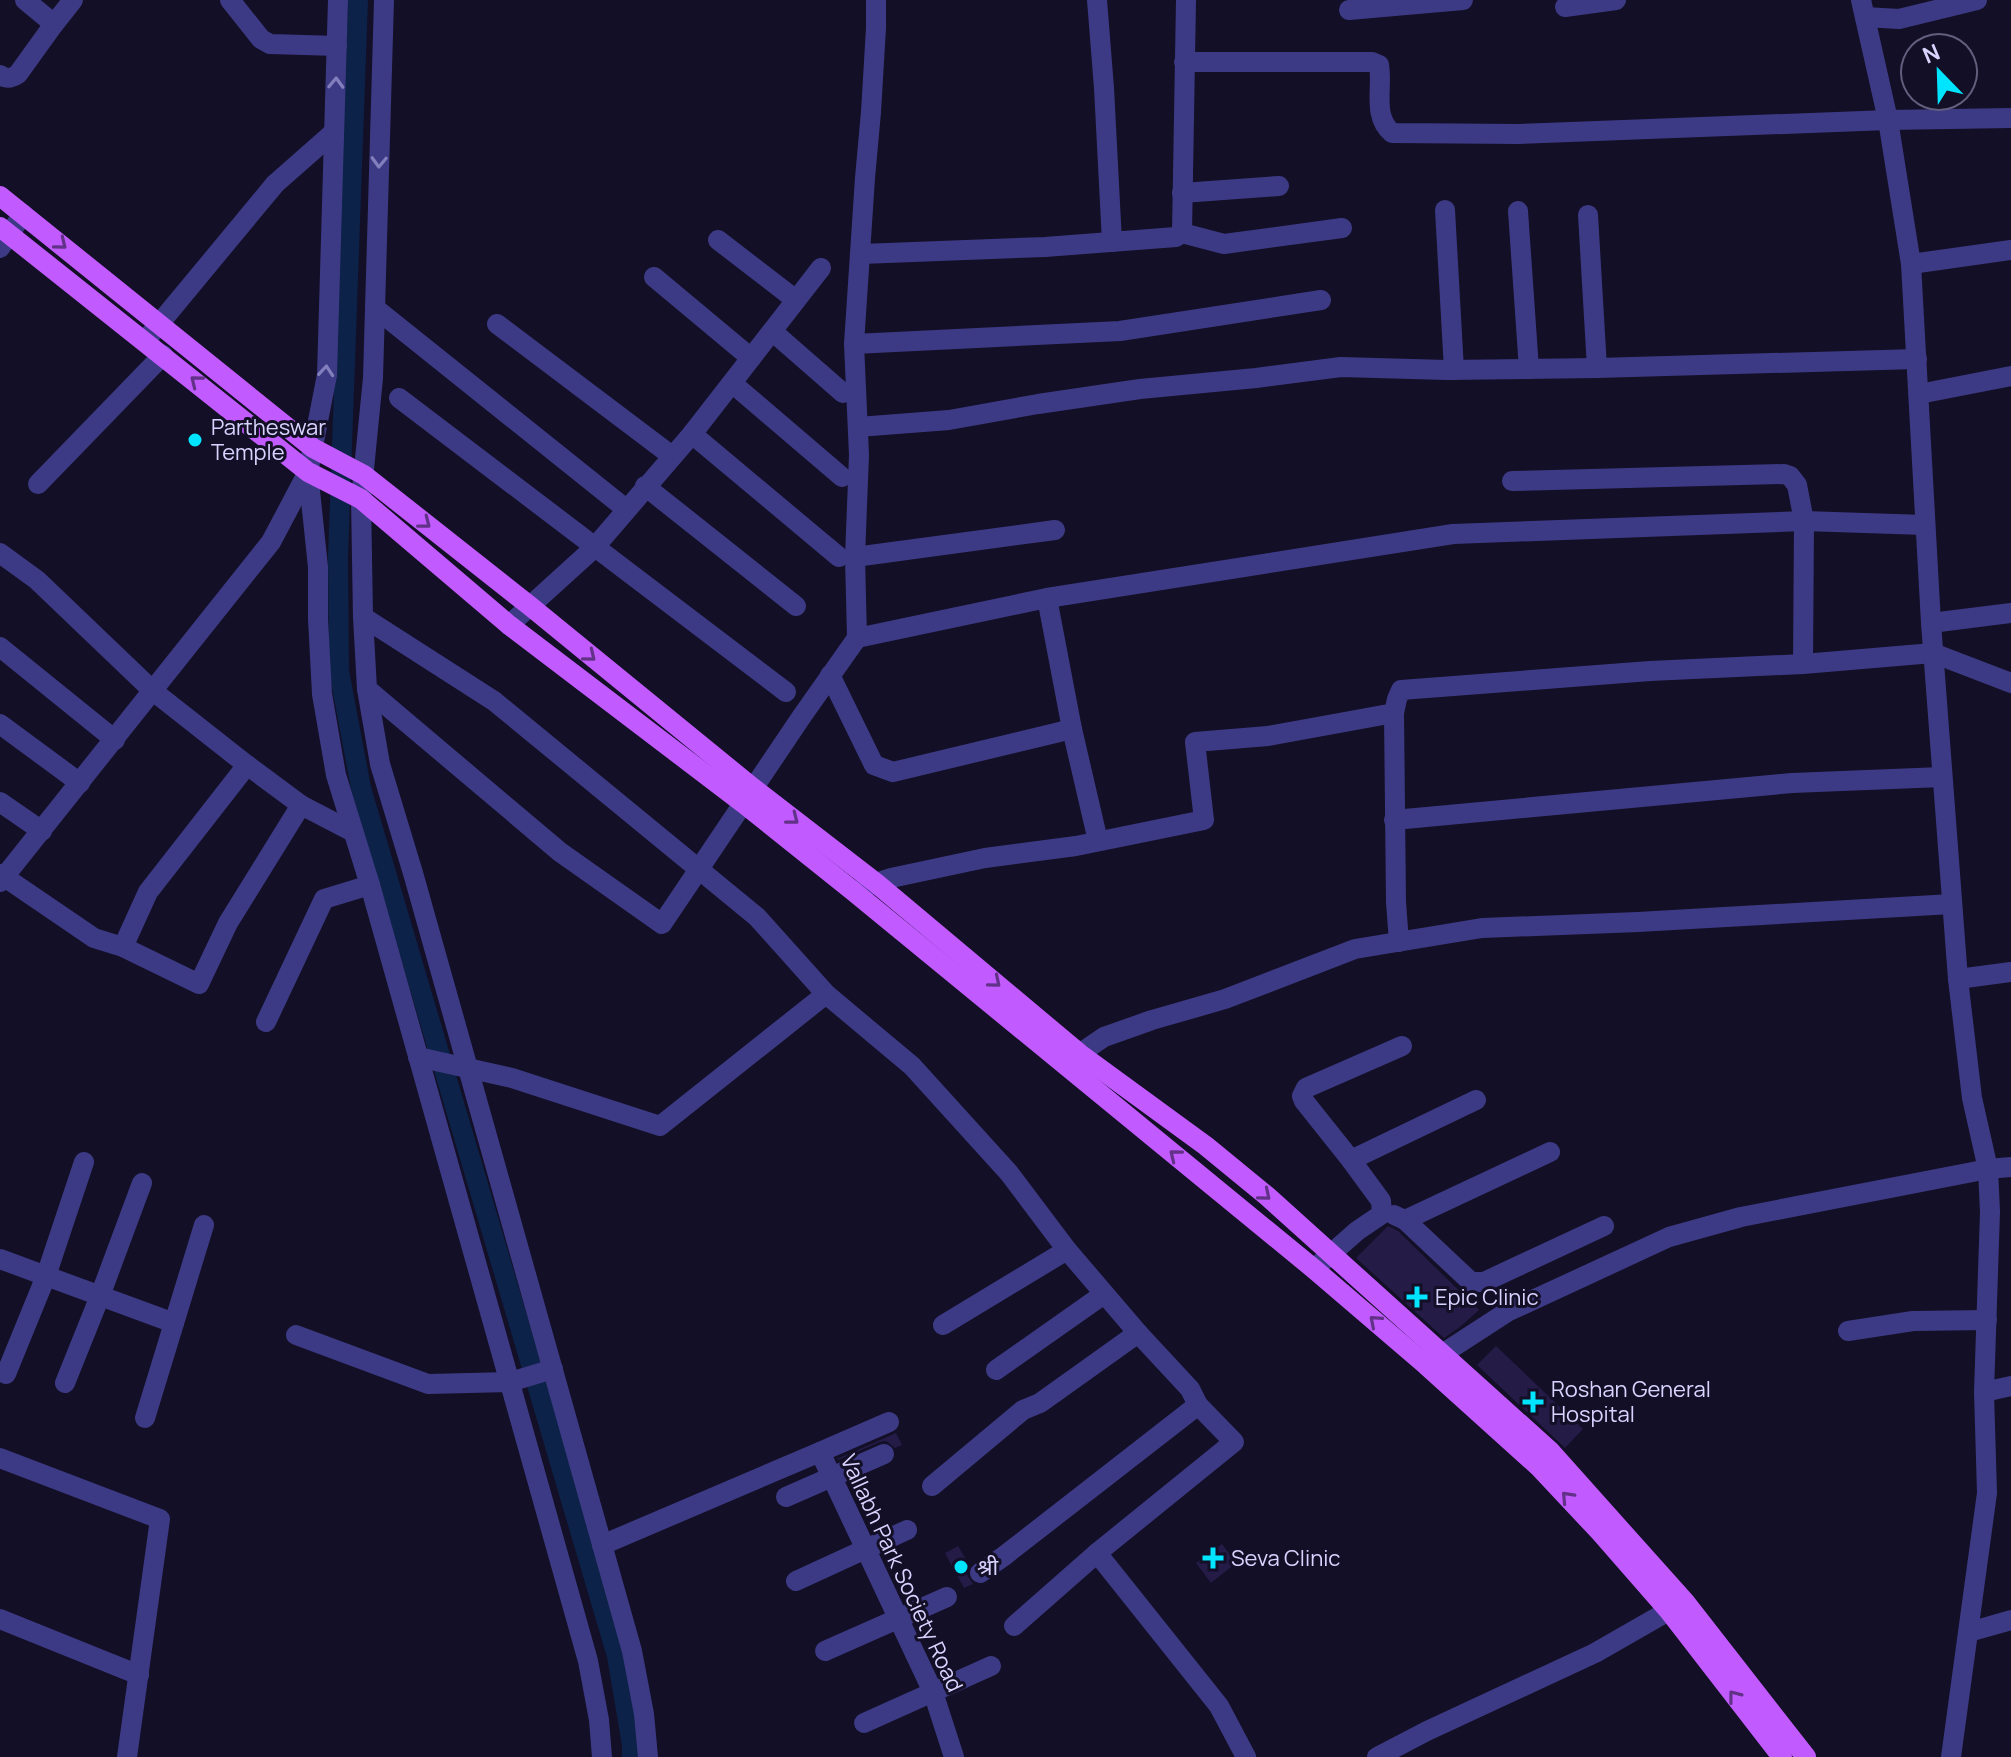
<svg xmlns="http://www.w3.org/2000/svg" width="2011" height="1757" font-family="Manrope,'Noto Sans Devanagari',sans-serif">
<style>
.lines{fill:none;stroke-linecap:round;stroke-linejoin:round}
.canal{stroke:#0c2248;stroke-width:20}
.building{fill:#241b47}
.minor{stroke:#3d3a85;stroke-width:20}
.major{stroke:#c25bff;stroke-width:20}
.oneway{stroke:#837fbc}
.oneway2{stroke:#623188}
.poi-dot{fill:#00e5ff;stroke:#130f26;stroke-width:3}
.labels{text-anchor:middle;stroke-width:6;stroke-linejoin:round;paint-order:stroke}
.poi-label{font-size:22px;fill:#d9d4ff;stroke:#130f26;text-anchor:start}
.street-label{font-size:22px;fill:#d9d4ff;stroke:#130f26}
</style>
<rect width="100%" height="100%" fill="#130f26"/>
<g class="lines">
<!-- canal -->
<polyline class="canal" points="358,0 338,557 339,671 361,788 617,1656 632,1745 632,1757"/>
</g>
<!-- building -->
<g class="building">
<polygon points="1388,1226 1398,1231 1479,1310 1460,1327 1444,1338 1356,1258"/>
<polygon points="1496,1346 1583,1429 1565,1448 1477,1365"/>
<polygon points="896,1433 902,1445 895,1448 886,1441 880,1442 838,1460 837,1459"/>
<polygon points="1222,1544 1236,1563 1211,1583 1196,1563"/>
<polygon points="958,1546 970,1566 967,1575 973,1584 964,1588 945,1553"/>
</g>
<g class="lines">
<!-- minor -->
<g class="minor">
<polyline points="25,0 54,24"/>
<polyline points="230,0 261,39 270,44 337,46"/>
<polyline points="338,0 327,375 308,472 318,567 318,619 322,694 336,775 370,885 588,1661 599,1720 602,1757"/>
<polyline points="384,0 373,378 361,499 363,617 367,689 380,764 413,873 632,1651 644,1714 648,1757"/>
<polyline points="1097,0 1104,88 1112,242"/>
<polyline points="1861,0 1888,120 1911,264 1931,623 1958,979 1972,1098 1988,1169 1990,1212 1984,1392 1987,1493 1951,1757"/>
<polyline points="1565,7 1616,0"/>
<polyline points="1349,10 1463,0"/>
<polyline points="1865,17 1899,19 1977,0"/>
<path d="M1184,62H1372L1379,65C1383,88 1372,116 1392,133L1519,134L1888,120L2011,118"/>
<path d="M0,75C7,80 12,78 18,74L54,24L73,0"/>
<polyline points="1182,193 1279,186"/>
<polyline points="1445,210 1454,370"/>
<polyline points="1518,211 1529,369"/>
<polyline points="1588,215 1597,368"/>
<polyline points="1182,233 1224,244 1342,228"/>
<polyline points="718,240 796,300"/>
<polyline points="0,248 23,214"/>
<polyline points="861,254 1045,247 1176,237 1182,233 1186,0"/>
<polyline points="1911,264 2011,250"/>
<polyline points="654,277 751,358"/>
<polyline points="375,308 626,509"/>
<polyline points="497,324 672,456"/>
<polyline points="772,331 843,393"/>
<polyline points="145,341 275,184 334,132"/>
<polyline points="854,344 1120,331 1321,300"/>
<polyline points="732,383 842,477"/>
<polyline points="1919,394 2011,376"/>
<polyline points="399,398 786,692"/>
<polyline points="858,427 949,420 1038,404 1140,389 1256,378 1341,367 1447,370 1597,368 1917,359"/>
<polyline points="692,434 839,557"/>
<polyline points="1512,481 1784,474 1790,476 1797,485 1804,521 1803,664"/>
<polyline points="38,484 163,355"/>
<polyline points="645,486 796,606"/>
<polyline points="0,553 37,580 153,691 247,765 301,805"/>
<polyline points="855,557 1055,530"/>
<polyline points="1047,598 1072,729 1098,841"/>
<polyline points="363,617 494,701 757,917 826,994 912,1066 1009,1173 1067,1250 1138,1333 1190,1389 1198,1405 1234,1442 1097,1553 1014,1626"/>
<polyline points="1931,623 2011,613"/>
<polyline points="509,625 594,548 692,434 821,268"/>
<polyline points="857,638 1047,598 1453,534 1804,521 1925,525"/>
<polyline points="0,647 115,740"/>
<polyline points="830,675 874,765 893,772 1072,729"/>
<polyline points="367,689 560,852 662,924 802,716 857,638 855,557 859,455 854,344 865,178 871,112 876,28 876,0"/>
<polyline points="1394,713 1396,902 1399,942"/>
<polyline points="0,724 80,783"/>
<polyline points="0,802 42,831"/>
<polyline points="1394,820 1792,783 1942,777"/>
<polyline points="0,874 94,938 123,947 199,984 228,923 301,805 353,832"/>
<polyline points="0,882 271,542 308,472"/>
<polyline points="864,887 891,878 985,858 1076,846 1204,820 1195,742 1268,736 1394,713 1397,699 1401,690 1650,671 1803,664 1933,653 2011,683"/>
<polyline points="123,947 148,892 247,765"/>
<polyline points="1958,979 2011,972"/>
<polyline points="266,1022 324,899 370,885"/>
<polyline points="418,1057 512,1078 660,1126 826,994"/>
<polyline points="1066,1063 1104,1037 1152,1020 1225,999 1355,949 1482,928 1638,922 1952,904"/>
<polyline points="1351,1160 1304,1101 1302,1096 1306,1088 1402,1046"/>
<polyline points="1394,1215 1405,1220 1550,1152"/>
<polyline points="1405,1220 1471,1282 1484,1282 1604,1226"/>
<polyline points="0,1259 174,1323"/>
<polyline points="1314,1269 1357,1231 1382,1214 1381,1201 1351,1160 1476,1100"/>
<polyline points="943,1325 1067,1250"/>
<polyline points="1848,1331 1913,1321 1987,1320"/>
<polyline points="296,1335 428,1384 510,1382 553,1369"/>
<polyline points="1430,1362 1507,1312 1669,1237 1741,1217 1988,1169 2011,1167"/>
<polyline points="996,1370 1104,1294"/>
<polyline points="6,1374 46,1276 84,1162"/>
<polyline points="65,1383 100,1296 142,1183"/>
<polyline points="1984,1392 2011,1386"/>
<polyline points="145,1418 204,1225"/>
<polyline points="820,1452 889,1422"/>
<polyline points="0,1458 160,1519 127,1757"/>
<polyline points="932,1486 1023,1410 1040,1403 1138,1333"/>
<polyline points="786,1497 884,1454"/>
<polyline points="602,1545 820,1452 933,1692 954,1757"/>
<polyline points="1097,1553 1219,1706 1246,1757"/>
<polyline points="980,1573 1004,1556 1198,1405"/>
<polyline points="796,1581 907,1530"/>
<polyline points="0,1619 139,1675"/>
<polyline points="1969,1632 2011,1620"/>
<polyline points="825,1651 947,1597"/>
<polyline points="864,1723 991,1666"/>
<polyline points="1377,1757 1427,1731 1595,1653 1684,1602"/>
</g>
<!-- major -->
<g class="major">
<polyline points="0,196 313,448 364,475 530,606 753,788 876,883 1080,1054 1206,1146 1267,1196 1550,1451 1685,1602 1806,1757"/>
<polyline points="0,227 308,472 361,499 509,625 743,803 853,891 1314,1269 1426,1365 1538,1466 1600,1532 1669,1611 1782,1757"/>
</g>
</g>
<!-- one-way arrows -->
<defs><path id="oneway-chevron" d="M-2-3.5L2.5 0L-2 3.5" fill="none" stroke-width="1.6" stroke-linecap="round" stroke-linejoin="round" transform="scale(2)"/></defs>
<g class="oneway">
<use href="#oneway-chevron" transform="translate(336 83) rotate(-88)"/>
<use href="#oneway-chevron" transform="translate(379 162) rotate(92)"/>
<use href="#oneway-chevron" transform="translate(326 371) rotate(-85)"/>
</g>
<g class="oneway2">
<use href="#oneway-chevron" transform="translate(61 244) rotate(39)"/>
<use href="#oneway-chevron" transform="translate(196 381) rotate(-141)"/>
<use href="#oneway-chevron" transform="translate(425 523) rotate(38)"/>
<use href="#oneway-chevron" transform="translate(590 656) rotate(39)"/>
<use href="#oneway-chevron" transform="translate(793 819) rotate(38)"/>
<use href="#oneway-chevron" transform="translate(995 982) rotate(40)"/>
<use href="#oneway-chevron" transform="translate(1175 1155) rotate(-141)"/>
<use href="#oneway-chevron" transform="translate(1265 1195) rotate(40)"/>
<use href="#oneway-chevron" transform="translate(1375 1321) rotate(-139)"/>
<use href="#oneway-chevron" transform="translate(1567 1497) rotate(-133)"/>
<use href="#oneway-chevron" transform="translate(1734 1696) rotate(-128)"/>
</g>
<!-- markers -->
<g class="poi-dot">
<circle cx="195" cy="440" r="8"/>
<path d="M1413 1285h8v8h8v8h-8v8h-8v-8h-8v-8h8z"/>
<path d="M1529 1390h8v8h8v8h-8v8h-8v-8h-8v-8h8z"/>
<path d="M1209 1546h8v8h8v8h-8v8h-8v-8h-8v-8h8z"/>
<circle cx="961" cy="1567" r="8"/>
</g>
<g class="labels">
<!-- poi labels -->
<g class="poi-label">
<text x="211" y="435">Partheswar<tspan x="211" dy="25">Temple</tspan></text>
<text x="1435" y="1305">Epic Clinic</text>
<text x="1551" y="1397">Roshan General<tspan x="1551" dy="25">Hospital</tspan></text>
<text x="1231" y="1566">Seva Clinic</text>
<text x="977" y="1575">श्री</text>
</g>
<!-- street labels -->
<g class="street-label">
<text transform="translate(902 1573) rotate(65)" y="8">Vallabh Park Society Road</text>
</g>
</g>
<!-- north arrow -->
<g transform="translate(1939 72) rotate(337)"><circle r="38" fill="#130f26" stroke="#625e7d" stroke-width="2"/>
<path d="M0-6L14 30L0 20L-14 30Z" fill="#00e5ff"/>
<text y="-12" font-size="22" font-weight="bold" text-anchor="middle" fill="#d9d4ff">N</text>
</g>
</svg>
